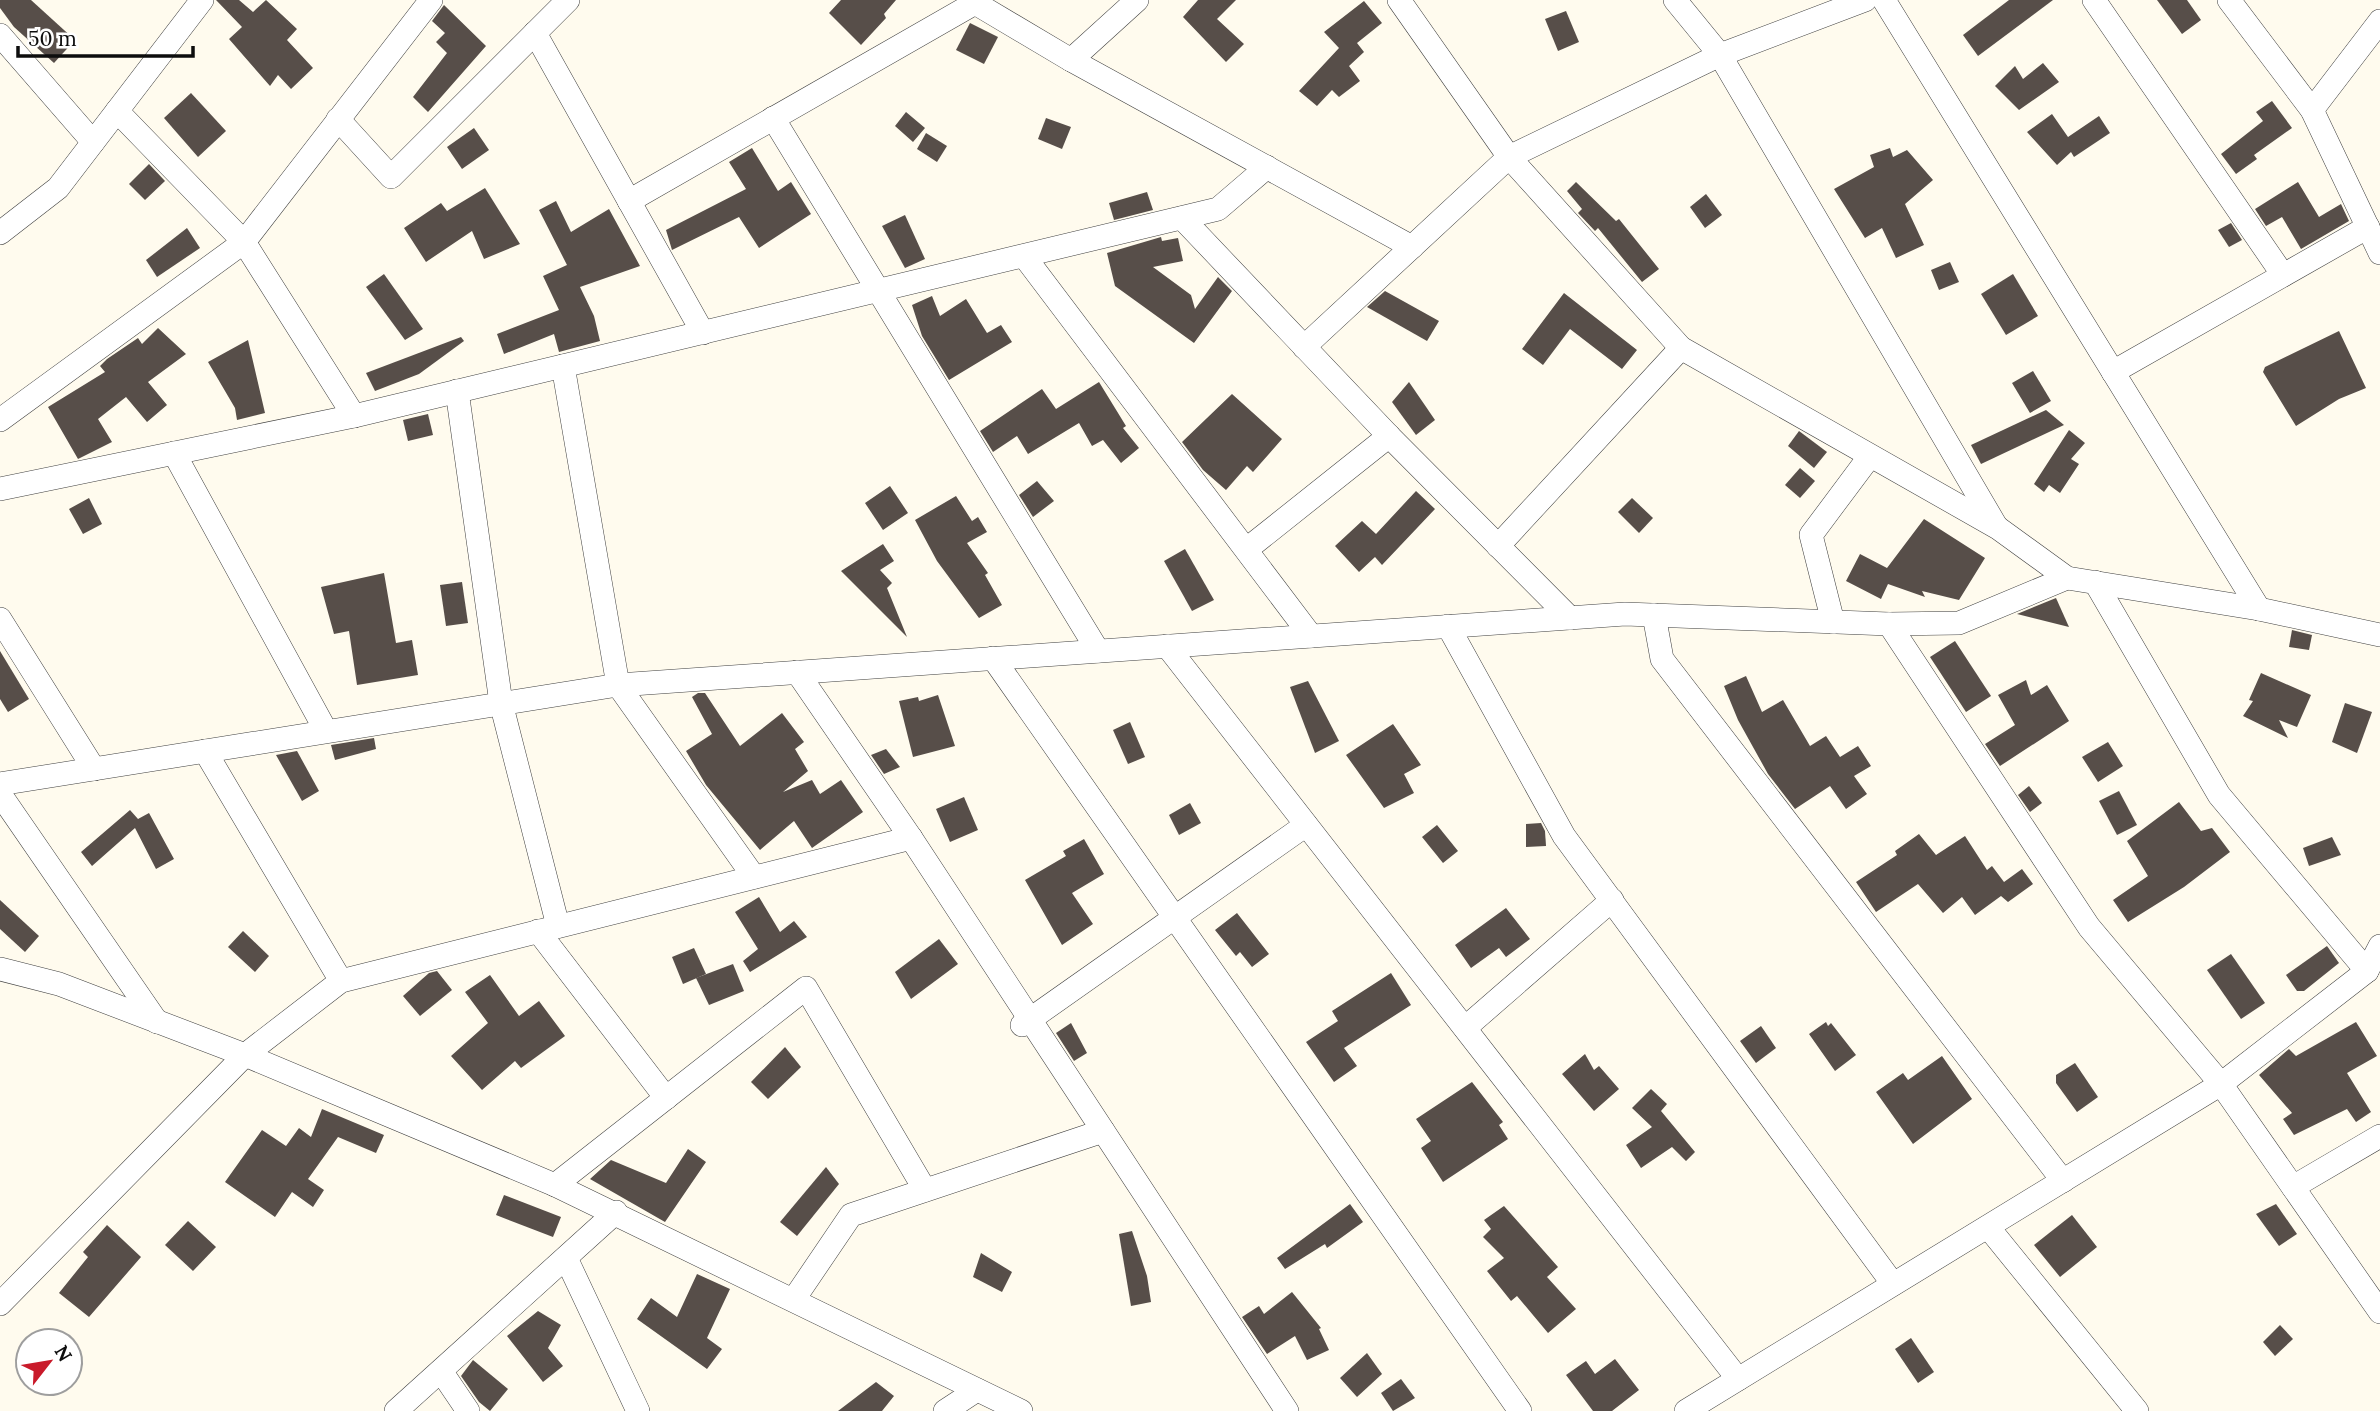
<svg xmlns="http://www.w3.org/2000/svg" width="2380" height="1411" font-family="Lora,serif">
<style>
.building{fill:#574e49}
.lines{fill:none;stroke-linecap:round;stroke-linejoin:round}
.minor-casing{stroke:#404040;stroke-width:24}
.minor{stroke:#fff;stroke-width:23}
</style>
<rect width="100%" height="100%" fill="#fffbee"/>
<!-- building -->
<g class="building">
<polygon points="0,0 31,0 75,40 54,63 14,27 0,8"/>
<polygon points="216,0 239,0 253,12 266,0 297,29 287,40 313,68 291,89 278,75 270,86 229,39 242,27"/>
<polygon points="841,0 896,0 884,14 886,18 861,45 829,13"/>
<polygon points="1198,0 1236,0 1217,19 1244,44 1226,62 1183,17"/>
<polygon points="2009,0 2053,0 1978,56 1963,35"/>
<polygon points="2157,0 2187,0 2201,20 2182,34"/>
<polygon points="1364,1 1382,23 1357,43 1364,52 1349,66 1360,81 1339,97 1332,90 1317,106 1299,91 1339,48 1324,32"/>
<polygon points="444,5 486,46 428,112 413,97 447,53 436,42 445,33 432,21"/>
<polygon points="1566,11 1579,42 1558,51 1545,19"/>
<polygon points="970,23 998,37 984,64 956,50"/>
<polygon points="2043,63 2059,82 2019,110 1995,86 2015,66 2023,79"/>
<polygon points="191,93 226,131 198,157 164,118"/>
<polygon points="2272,101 2292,128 2254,155 2257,159 2236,174 2221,154 2263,121 2256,112"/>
<polygon points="906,112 925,128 913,142 895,126"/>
<polygon points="2052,114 2068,137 2099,116 2110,133 2074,157 2071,152 2057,165 2027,132"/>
<polygon points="1046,118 1071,127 1062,149 1038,139"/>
<polygon points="474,128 489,150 462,169 447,147"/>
<polygon points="926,133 947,146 937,162 917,149"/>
<polygon points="752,148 778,191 791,182 811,214 759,248 739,217 672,250 666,230 746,189 729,162"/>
<polygon points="1890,148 1893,157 1907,150 1933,180 1905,204 1924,245 1896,258 1882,228 1865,238 1834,189 1874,167 1870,155"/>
<polygon points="149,164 165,181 145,200 129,184"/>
<polygon points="1576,182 1616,221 1619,219 1659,269 1642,282 1598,228 1595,231 1578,213 1582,209 1567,191"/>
<polygon points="2298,182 2319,217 2341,204 2349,221 2301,249 2282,217 2266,226 2255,209"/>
<polygon points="485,188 520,244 484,259 472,231 426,262 404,228 441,203 447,211"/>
<polygon points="1147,192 1153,210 1114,220 1109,203"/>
<polygon points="1706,194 1722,215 1705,228 1690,207"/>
<polygon points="556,201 571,232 609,209 640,266 580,287 594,316 600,341 559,352 554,334 504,354 497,334 559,310 543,276 567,265 539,210"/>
<polygon points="905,215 925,259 905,268 882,226"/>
<polygon points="2231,223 2242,240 2229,247 2218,230"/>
<polygon points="187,228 200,248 157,277 146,260"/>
<polygon points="1161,237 1162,241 1178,238 1183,261 1153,267 1191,295 1195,309 1218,277 1232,291 1194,343 1115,286 1107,253"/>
<polygon points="1950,262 1959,282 1939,290 1931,270"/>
<polygon points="384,274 423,329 405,340 366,287"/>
<polygon points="2013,274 2038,316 2006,335 1981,294"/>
<polygon points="1385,291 1439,321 1427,341 1367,307"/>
<polygon points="1564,293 1637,350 1622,369 1570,329 1543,365 1522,349"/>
<polygon points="932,296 940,316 966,299 987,333 1001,325 1012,342 949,380 922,336 912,305"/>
<polygon points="158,328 186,354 148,382 167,405 147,422 126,397 98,419 112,442 78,459 48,407 105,372 100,366 107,359 138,338 142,344"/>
<polygon points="2339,331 2366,388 2339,399 2296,426 2263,372 2265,367"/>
<polygon points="461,337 464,341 419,374 375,391 366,373"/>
<polygon points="248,340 265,413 237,420 235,408 208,362"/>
<polygon points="2033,371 2051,401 2030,413 2012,383"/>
<polygon points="1099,382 1126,426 1123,428 1139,448 1121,463 1103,440 1092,446 1079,423 1028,454 1017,436 993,452 980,431 1042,389 1056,409"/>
<polygon points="1409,382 1435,420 1416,435 1392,402"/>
<polygon points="1232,394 1282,439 1253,472 1247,466 1226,490 1203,470 1182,442"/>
<polygon points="2046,410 2064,425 1981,464 1971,445"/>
<polygon points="428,414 433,435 408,441 403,420"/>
<polygon points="2069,430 2085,443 2071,459 2079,464 2060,493 2049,485 2044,492 2034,484"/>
<polygon points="1799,431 1827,452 1814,468 1788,446"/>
<polygon points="1800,468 1815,481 1800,498 1785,485"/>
<polygon points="1037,481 1054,501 1033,517 1019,495"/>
<polygon points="890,486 908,513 883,530 865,503"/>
<polygon points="1416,491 1435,509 1382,565 1375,557 1359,572 1335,546 1362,521 1376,534"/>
<polygon points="956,496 972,521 978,517 987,532 967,543 988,573 985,575 1002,605 979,618 937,561 915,520"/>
<polygon points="89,498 102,524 83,534 69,509"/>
<polygon points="1632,498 1653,518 1639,533 1618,512"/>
<polygon points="1924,519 1985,558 1959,600 1922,591 1925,597 1888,584 1881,599 1846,581 1860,554 1887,568"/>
<polygon points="883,544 894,561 880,570 892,583 887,588 907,637 841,571"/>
<polygon points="1185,549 1214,600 1192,611 1164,561"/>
<polygon points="384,573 396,643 412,640 418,675 357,685 349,631 334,634 321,587"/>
<polygon points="462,582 468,623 446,626 440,585"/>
<polygon points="2056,598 2069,627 2017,614"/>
<polygon points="2292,630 2312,635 2309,650 2289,647"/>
<polygon points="1955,641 1991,696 1966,712 1930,657"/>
<polygon points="0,651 29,699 8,712 0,699"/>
<polygon points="2261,673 2311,695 2297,727 2279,720 2288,738 2243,716 2253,701 2249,700"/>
<polygon points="1746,676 1762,712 1783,700 1810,746 1826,736 1840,757 1858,746 1871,766 1854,776 1867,794 1846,809 1830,786 1795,809 1768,774 1738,720 1724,686"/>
<polygon points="2026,680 2031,695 2047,685 2069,721 2000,766 1985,744 2015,725 1998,695"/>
<polygon points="1308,681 1339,741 1315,753 1290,687"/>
<polygon points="698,693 705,693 740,746 782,713 804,742 795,749 808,771 783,792 812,780 820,794 841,780 863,812 812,848 794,821 760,850 706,785 686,751 712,734 692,697"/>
<polygon points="938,695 955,746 913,757 899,701 918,697 919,701"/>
<polygon points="2345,703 2372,712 2357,753 2332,742"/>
<polygon points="1130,722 1145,757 1128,764 1113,730"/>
<polygon points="1393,724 1421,765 1404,774 1414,793 1384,808 1346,755"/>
<polygon points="374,738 376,749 335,760 331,745"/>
<polygon points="2108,742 2123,766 2098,782 2082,757"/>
<polygon points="886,749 900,767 884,774 871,755"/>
<polygon points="297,751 319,791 302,801 276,755"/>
<polygon points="2029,786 2042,803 2030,812 2018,795"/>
<polygon points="2119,791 2137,825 2117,835 2099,801"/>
<polygon points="964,797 978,830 950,842 936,809"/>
<polygon points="2179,802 2201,831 2212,828 2230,852 2184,887 2128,922 2113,900 2148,876 2127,841"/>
<polygon points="1190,803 1201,823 1179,835 1169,815"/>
<polygon points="130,810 138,819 149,813 174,859 156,869 135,828 92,866 81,852"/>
<polygon points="1541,823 1545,831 1546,846 1526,847 1526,824"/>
<polygon points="1437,825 1458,851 1443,863 1422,837"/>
<polygon points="1919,834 1936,855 1965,836 1987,870 1992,866 2004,882 2022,869 2033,884 2008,902 2001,896 1975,915 1962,897 1943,913 1918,884 1876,912 1856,882 1897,855 1895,851"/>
<polygon points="2332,837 2341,855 2309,866 2303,848"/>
<polygon points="1084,839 1104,874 1072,893 1093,924 1062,945 1025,880 1066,856 1063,851"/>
<polygon points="759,897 780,932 794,921 807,937 750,972 743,961 758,949 735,912"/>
<polygon points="0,900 39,936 25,952 0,929"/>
<polygon points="1506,908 1530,939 1506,957 1499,948 1471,968 1455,945"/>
<polygon points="1237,913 1269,954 1252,967 1240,952 1236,956 1215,930"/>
<polygon points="243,931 269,956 255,972 228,947"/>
<polygon points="939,939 958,964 911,999 895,972"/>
<polygon points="2327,946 2339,963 2304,991 2297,991 2286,975"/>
<polygon points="694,948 706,974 683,984 672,957"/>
<polygon points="2231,954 2265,1003 2241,1019 2207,970"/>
<polygon points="733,964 744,991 709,1005 696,978"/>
<polygon points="437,971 452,990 420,1016 403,996 429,973"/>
<polygon points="1391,973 1411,1005 1344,1048 1357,1066 1334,1082 1306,1042 1338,1021 1332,1011"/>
<polygon points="490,975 519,1016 539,1001 565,1036 521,1068 515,1061 482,1090 451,1056 488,1023 465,992"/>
<polygon points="1826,1022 1828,1026 1831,1023 1856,1055 1835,1071 1809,1034"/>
<polygon points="2356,1022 2377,1056 2347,1073 2371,1112 2356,1122 2347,1109 2294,1135 2283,1119 2292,1113 2259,1075 2289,1049 2296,1056"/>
<polygon points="1071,1023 1087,1053 1074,1061 1056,1033"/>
<polygon points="1761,1026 1776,1048 1756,1063 1740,1041"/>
<polygon points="785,1047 801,1067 768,1099 751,1082"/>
<polygon points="1585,1054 1594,1070 1599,1066 1619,1089 1594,1111 1562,1074"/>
<polygon points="1942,1056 1972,1099 1913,1144 1876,1092 1903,1073 1908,1080"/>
<polygon points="2075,1063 2098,1097 2077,1112 2056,1083 2056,1075"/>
<polygon points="1472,1082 1503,1122 1499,1125 1508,1139 1443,1182 1421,1148 1431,1141 1416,1119"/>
<polygon points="1651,1089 1667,1104 1661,1111 1695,1152 1686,1161 1672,1147 1641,1168 1626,1145 1652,1127 1632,1108"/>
<polygon points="322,1109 384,1135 376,1153 338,1137 308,1179 324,1190 313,1207 292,1192 275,1217 225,1182 262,1130 286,1146 299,1128 311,1137"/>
<polygon points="688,1149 706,1162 665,1222 590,1179 611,1160 666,1183"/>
<polygon points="826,1167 839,1184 797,1236 780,1222"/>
<polygon points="504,1195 561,1217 553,1237 496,1215"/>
<polygon points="1350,1204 1363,1222 1327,1248 1325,1244 1285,1269 1277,1258"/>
<polygon points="2276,1204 2297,1234 2279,1246 2256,1214"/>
<polygon points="1504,1206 1558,1267 1547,1277 1576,1309 1548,1333 1517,1296 1511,1301 1487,1271 1504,1258 1483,1237 1491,1229 1484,1220"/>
<polygon points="2072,1215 2097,1247 2060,1277 2034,1245"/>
<polygon points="188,1221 216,1247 193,1271 165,1245"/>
<polygon points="107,1225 141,1257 89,1317 59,1293 88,1257 83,1252"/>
<polygon points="1132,1231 1147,1276 1151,1302 1131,1306 1119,1234"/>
<polygon points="981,1253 1012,1272 1002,1292 973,1277"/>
<polygon points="697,1274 730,1289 707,1338 722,1349 707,1369 637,1319 651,1298 677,1317"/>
<polygon points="1292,1292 1321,1328 1319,1329 1329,1350 1307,1360 1295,1336 1267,1354 1242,1317 1259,1306 1264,1314"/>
<polygon points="538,1311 561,1325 548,1348 563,1366 543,1382 507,1336"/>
<polygon points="2280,1325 2293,1339 2275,1356 2263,1342"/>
<polygon points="1911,1338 1934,1372 1918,1383 1895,1349"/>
<polygon points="1367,1353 1382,1374 1357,1397 1340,1378"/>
<polygon points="1615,1359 1639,1390 1612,1411 1593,1411 1566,1375 1586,1361 1595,1374"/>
<polygon points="473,1360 508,1389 490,1411 479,1402 461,1376"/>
<polygon points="1401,1379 1415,1398 1393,1411 1381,1393"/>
<polygon points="876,1382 894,1396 882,1411 838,1411"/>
</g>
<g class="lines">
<!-- minor casing -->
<g class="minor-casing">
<g id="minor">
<polyline points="970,0 1071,60 1412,247"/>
<polyline points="1399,0 1509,157 1681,348 1998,528 2067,578 2259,609 2380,635"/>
<polyline points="1675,0 1720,55 1996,526"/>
<polyline points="1884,0 2259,609"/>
<polyline points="2094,0 2283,275"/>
<polyline points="2229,0 2312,110 2380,253"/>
<polyline points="535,33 703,333"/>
<polyline points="0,35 93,142"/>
<polyline points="1071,60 1137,0"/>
<polyline points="2312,110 2380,21"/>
<polyline points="117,111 244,242 354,416"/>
<polyline points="773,118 1098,651"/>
<polyline points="338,119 391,177 568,0"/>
<polyline points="629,201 975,3"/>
<polyline points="1182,218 1389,436 1570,618"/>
<polyline points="0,233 58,188 202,0"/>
<polyline points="1024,256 1311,636"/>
<polyline points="1304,347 1509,157 1720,55 1865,0"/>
<polyline points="563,366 618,685 754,877"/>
<polyline points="2113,372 2368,227"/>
<polyline points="457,391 501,703 558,926"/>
<polyline points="0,420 244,242 431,0"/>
<polyline points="174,453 326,731"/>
<polyline points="0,489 354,416 1218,209 1267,167"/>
<polyline points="1498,546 1681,348"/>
<polyline points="1247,549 1389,436"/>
<polyline points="2095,582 2219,795 2367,971"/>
<polyline points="1654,615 1662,659 2063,1181"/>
<polyline points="0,619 94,769"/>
<polyline points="1833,622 1811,535 1870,456"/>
<polyline points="1889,624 2089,927 2221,1084 2380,1312"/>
<polyline points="1448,626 1564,836 1893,1284"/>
<polyline points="1167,646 1738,1379"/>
<polyline points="993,658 1520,1411"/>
<polyline points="797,672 911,838 1287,1411"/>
<polyline points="205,751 341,981"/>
<polyline points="0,784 618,685 1625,614 1889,624 1959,623 2067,578"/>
<polyline points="0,794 157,1022"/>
<polyline points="538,931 666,1098"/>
<polyline points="0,969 59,984 245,1055 555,1185 1021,1411"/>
<polyline points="1022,1025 1306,825"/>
<polyline points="1465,1028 1612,900"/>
<polyline points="555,1185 806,988 925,1190"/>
<polyline points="2293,1187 2380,1136"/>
<polyline points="1988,1227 2137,1411"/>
<polyline points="566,1258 638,1411"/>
<polyline points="794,1299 851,1215 1103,1131"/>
<polyline points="0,1304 245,1055 341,981 911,838"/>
<polyline points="441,1371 468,1411"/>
<polyline points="396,1411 616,1212"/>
<polyline points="945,1411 977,1390"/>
<polyline points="1686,1411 2221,1084 2367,971 2380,946"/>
</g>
</g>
<!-- minor -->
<use href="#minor" class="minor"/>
</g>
<!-- north arrow -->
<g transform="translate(49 1362) rotate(59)"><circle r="33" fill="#ffffff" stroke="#9e9e9e" stroke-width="2"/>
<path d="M0-5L12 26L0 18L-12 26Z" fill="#c91a2a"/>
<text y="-10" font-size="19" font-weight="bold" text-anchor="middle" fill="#0d0d0d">N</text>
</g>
<!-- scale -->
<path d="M18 46v10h175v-10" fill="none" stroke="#0d0d0d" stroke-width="3.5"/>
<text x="28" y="46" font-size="21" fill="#0d0d0d" stroke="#ffffff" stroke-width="5" paint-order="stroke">50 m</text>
</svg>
